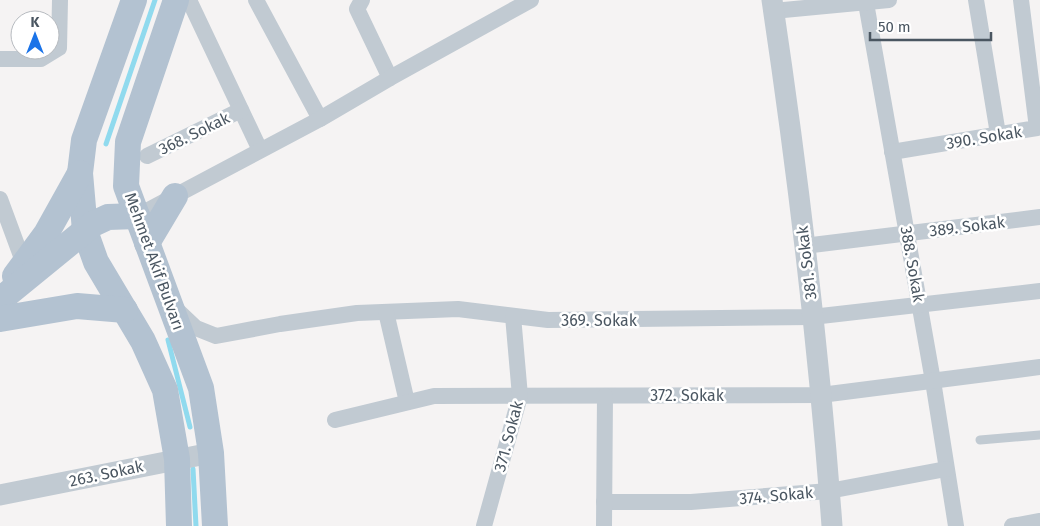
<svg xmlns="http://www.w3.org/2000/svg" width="1040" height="526" font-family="'Fira Sans',sans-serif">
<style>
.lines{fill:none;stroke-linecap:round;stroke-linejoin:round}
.stream{stroke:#90daee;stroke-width:5}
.service{stroke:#c1cad2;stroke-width:9}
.minor{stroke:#c1cad2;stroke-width:16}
.tertiary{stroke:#c1cad2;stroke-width:21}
.primary{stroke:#b3c2d1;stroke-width:26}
.labels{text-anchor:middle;stroke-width:5;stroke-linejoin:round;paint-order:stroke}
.street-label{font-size:16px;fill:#4a5661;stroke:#fff}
</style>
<rect width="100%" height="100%" fill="#f5f3f3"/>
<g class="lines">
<!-- stream -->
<g class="stream">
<polyline points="106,144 155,0"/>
<polyline points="168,340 190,427"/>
<polyline points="193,469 196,526"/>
</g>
<!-- service -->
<polyline class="service" points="980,440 1040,435"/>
<!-- minor -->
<g class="minor">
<polyline points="189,0 260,150"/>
<polyline points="256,0 320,119"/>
<polyline points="362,0 357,9 390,78"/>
<polyline points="976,0 998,134"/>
<polyline points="866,3 933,381 956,526"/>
<polyline points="773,11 889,0"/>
<polyline points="0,59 41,59 59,48 60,0"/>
<polyline points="892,152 1037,128 1021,0"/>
<polyline points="147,156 241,110"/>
<polyline points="0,199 24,264"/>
<polyline points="137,216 320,119 390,78 531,0"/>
<polyline points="804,246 1040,217"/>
<polyline points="176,309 196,328 216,336 280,324 357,313 458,309 548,320 812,317 1040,291"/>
<polyline points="386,312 407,402"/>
<polyline points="335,420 434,396 821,395 1040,367"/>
<polyline points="604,502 691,502 829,491 946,469"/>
<polyline points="484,526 520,396 513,316"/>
<polyline points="604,526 605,396"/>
<polyline points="1012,526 1040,521"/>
</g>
<!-- tertiary -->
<g class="tertiary">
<path d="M772,0C798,174 819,350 832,526"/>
<polyline points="0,495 211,453"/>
</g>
<!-- primary -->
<g class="primary">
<polyline points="134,0 84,140 80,173 85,231 96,262 143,341 165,390 177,459 179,526"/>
<polyline points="176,0 128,142 126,186 201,388 211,453 215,526"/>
<polyline points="147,243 175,196"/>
<polyline points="15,276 46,234 80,173"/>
<polyline points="0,300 93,224 108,217 137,216"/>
<polyline points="0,319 77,306 125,310"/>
</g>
</g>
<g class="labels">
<!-- street labels -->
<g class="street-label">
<text transform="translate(194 133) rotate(-26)" y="6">368. Sokak</text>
<text transform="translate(984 137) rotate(-9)" y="6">390. Sokak</text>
<text transform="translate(967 226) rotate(-7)" y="6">389. Sokak</text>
<text transform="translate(155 261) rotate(70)" y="6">Mehmet Akif Bulvarı</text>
<text transform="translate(806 263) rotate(-97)" y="6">381. Sokak</text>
<text transform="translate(913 264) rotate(80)" y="6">388. Sokak</text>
<text x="599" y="326">369. Sokak</text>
<text x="687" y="401">372. Sokak</text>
<text transform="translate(508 436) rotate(-75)" y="6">371. Sokak</text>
<text transform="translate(106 473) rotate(-12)" y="6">263. Sokak</text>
<text transform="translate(776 495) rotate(-5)" y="6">374. Sokak</text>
</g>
</g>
<!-- north arrow -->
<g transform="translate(35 35)"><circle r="24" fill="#ffffff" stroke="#b7bbc0"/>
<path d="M0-4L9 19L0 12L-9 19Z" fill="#1a73e8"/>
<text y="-8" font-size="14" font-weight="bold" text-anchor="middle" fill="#4a5661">K</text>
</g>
<!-- scale -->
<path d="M870 32v8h121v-8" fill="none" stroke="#4a5661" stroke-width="2.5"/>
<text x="878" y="32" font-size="15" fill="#4a5661" stroke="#ffffff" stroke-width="4" paint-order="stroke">50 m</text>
</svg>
